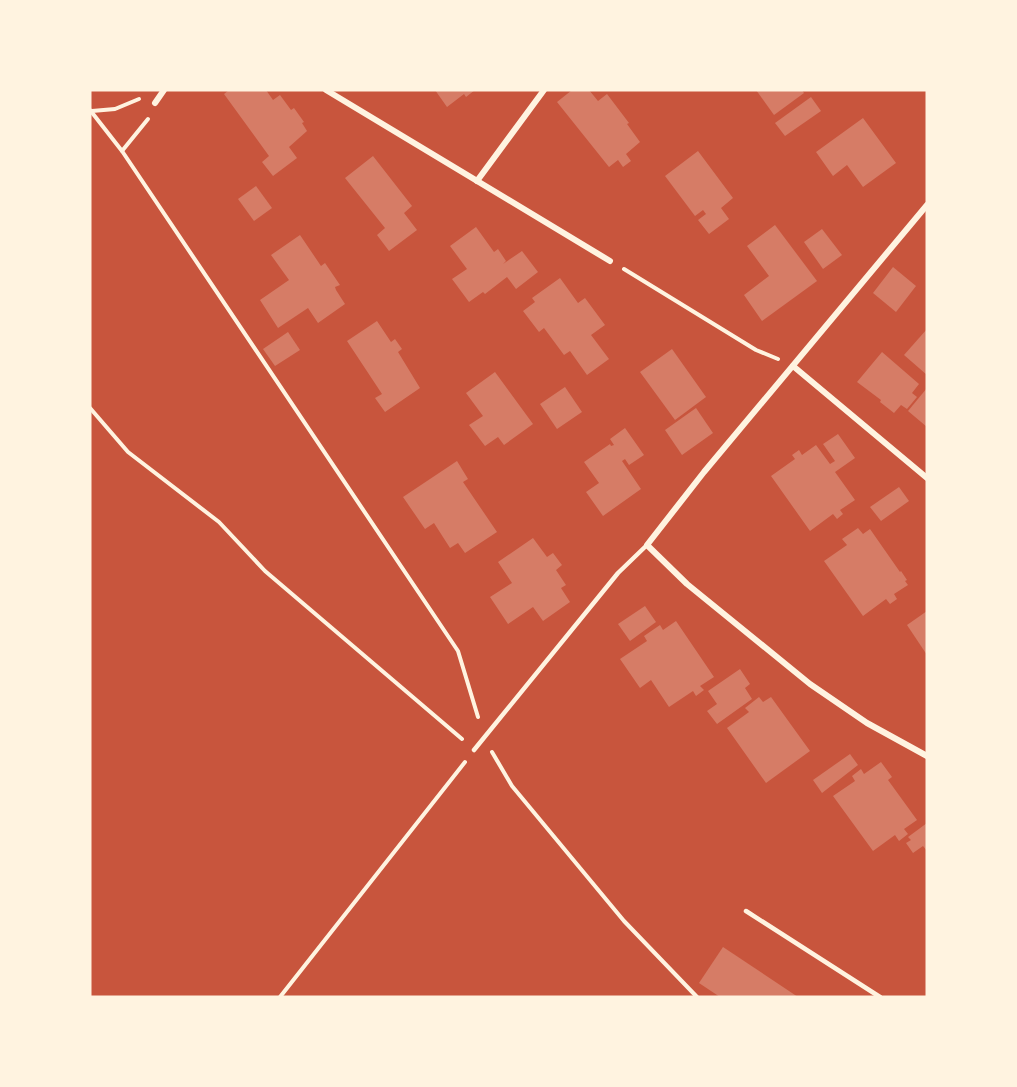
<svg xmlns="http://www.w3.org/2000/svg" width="1017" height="1087" font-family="'Space Grotesk',sans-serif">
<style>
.building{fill:#d67c66}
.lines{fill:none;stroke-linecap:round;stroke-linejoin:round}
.path{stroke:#fff3e0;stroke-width:4}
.service{stroke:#fff3e0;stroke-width:4.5}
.minor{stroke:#fff3e0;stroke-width:6}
</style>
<rect width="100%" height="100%" fill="#c8553d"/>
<!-- building -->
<g class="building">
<polygon points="229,90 266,90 273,100 280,95 291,110 294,108 304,122 302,123 307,131 289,147 297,158 273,176 262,162 269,156 224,94"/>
<polygon points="435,90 475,90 466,97 464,94 447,107"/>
<polygon points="572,90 589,90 598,101 607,94 629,123 627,124 640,142 626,154 631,161 623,167 618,160 609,167 557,102"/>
<polygon points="756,90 802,90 804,93 774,115"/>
<polygon points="811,97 821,111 785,136 775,123"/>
<polygon points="863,118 896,163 863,187 847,165 833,176 816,152"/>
<polygon points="698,151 733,198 721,208 729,219 709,234 698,220 706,214 703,210 695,216 665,176"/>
<polygon points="373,156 412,206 404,213 417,230 389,251 377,235 385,228 345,178"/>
<polygon points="256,186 272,208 254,221 238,199"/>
<polygon points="775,225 817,281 762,321 744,295 769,276 747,246"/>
<polygon points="476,227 494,252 498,249 506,261 503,264 522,251 538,272 516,289 507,277 485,294 483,292 469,302 452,279 467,269 450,246"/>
<polygon points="822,229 842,255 823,269 804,242"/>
<polygon points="300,235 321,266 325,263 340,285 335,287 336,290 345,304 318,323 308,308 278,328 260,300 289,280 271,255"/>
<polygon points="893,267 916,286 896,312 873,293"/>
<polygon points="560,278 578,303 585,298 605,325 591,335 609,359 587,375 570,351 564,355 544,328 539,332 523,311 535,302 532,298"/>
<polygon points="377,321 391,342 395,339 402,349 398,352 420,388 385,412 375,398 382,394 347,341"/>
<polygon points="927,329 927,375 904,355"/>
<polygon points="288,332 300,350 275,366 263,349"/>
<polygon points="672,349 706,397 675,420 640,372"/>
<polygon points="882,352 919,384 912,393 917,397 907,409 901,405 894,413 880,402 881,400 857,382"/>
<polygon points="495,372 533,424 504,445 498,437 485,446 469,425 483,416 466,393"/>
<polygon points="565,387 582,412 557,429 540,404"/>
<polygon points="927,388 927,427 908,411"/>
<polygon points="696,408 713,433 682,455 665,430"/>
<polygon points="625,428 644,455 629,465 625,459 622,461 641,489 603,516 586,492 599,483 584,462 610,444 611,446 614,445 610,439"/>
<polygon points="838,434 855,458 835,472 855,500 840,510 843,514 837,519 833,514 810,531 771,476 795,459 792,455 799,450 802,455 816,445 830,464 835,461 823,444"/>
<polygon points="457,461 468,479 463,482 497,532 465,553 458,543 450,548 434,523 425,529 403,497"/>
<polygon points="899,487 909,501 881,521 870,507"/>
<polygon points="858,528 863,534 870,529 900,572 901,571 907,580 905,581 908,585 894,594 897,599 890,604 886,599 863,616 824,561 847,545 842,539"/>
<polygon points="533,538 547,557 553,553 562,565 556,570 566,585 561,588 570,602 543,621 533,607 508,624 490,597 512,583 498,562"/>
<polygon points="645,606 656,622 630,641 618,624"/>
<polygon points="927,611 927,655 907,625"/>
<polygon points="676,621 714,677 700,686 704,690 696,696 693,691 669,707 651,680 640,688 620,659 647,641 644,636 660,625 663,630"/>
<polygon points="740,669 750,684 745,688 752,699 717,724 707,711 717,704 708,691"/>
<polygon points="759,697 763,702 771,697 810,751 766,783 727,728 749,712 745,708"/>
<polygon points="850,754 858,765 822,793 813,780"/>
<polygon points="881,762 892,777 888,780 917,820 904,829 908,834 899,841 895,835 873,851 833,796 855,781 852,776 861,769 864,774"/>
<polygon points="927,823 927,851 923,846 913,853 906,843 911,840 908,837"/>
<polygon points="723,947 798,997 720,997 699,983"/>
</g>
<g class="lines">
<!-- path -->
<g class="path">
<polyline points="90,110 122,151 458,651 478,717"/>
<polyline points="92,111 115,109 139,99"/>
<polyline points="122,151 148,119"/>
<polyline points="624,269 756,350 778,359"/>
<polyline points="90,408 128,452 219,522 265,571 462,739"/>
<polyline points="492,752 512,786 624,921 697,997"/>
<polyline points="280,997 465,762"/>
</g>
<!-- service -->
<g class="service">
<polyline points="474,750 618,573 647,545"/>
<polyline points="746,911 880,997"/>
</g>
<!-- minor -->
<g class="minor">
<polyline points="326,90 610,261"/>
<polyline points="155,103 164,90"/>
<polyline points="477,181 544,90"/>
<polyline points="927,205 704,472 647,545 687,584 810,684 867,723 927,756"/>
<polyline points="793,366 927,478"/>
</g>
</g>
<!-- border -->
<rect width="1017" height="1087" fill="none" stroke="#fff3e0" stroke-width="183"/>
</svg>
